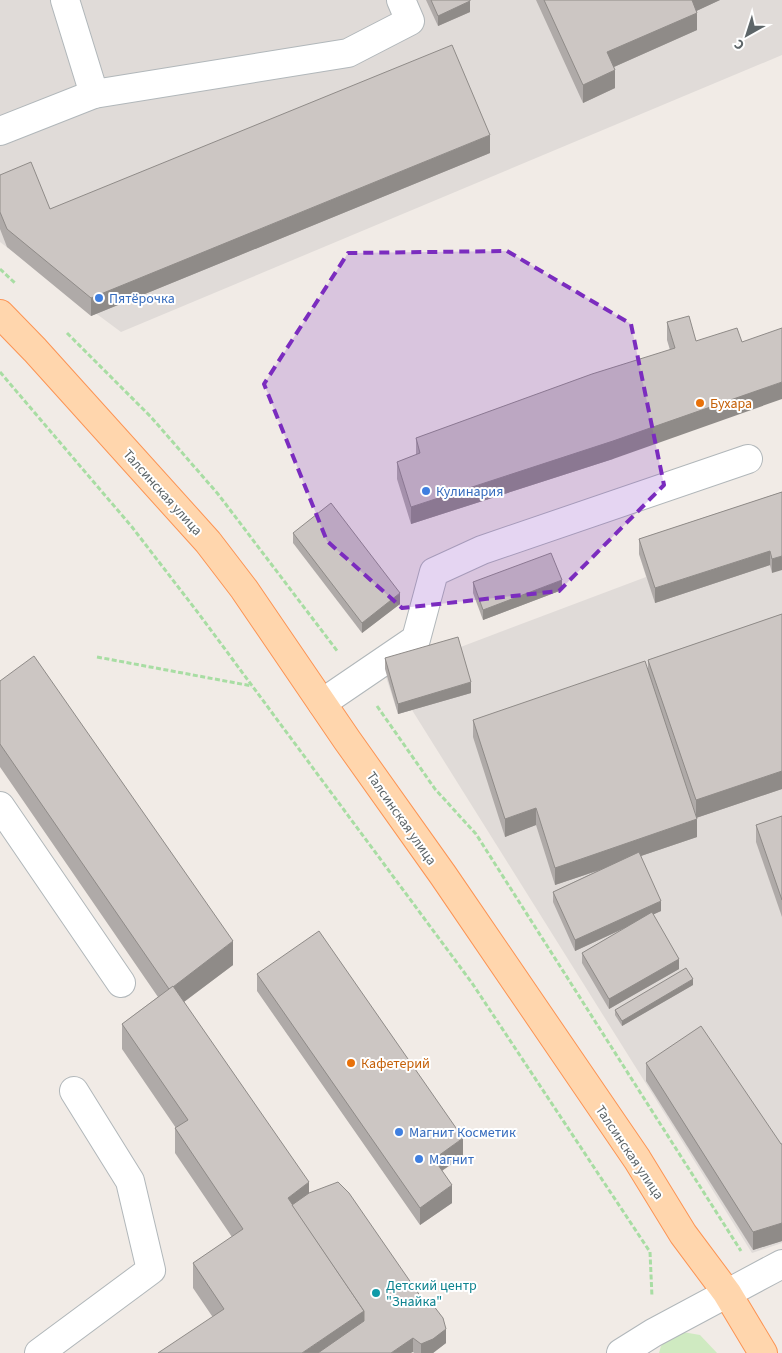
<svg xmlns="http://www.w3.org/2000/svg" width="782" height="1353" font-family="'Source Sans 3',sans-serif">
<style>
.industrial{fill:#e0dbd8}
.green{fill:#cfeac1}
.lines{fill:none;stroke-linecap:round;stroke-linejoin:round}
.minor-casing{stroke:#b1b7ba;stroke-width:30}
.major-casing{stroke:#fc9454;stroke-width:30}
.path{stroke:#a8dda3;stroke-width:3;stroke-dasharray:5 2.5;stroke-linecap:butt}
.minor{stroke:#fff;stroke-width:28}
.major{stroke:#ffd6ad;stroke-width:28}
.wall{fill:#afaaa8}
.shaded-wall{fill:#8f8b88}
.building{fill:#ccc6c3;stroke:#8f8b88}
.marked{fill:#7b2cbf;fill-opacity:0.2;stroke:#7b2cbf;stroke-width:4;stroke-dasharray:10 6;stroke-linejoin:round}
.shop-dot{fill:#3f7fe0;stroke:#fff;stroke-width:2}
.food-dot{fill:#e8710a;stroke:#fff;stroke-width:2}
.culture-dot{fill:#0f9aa8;stroke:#fff;stroke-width:2}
.labels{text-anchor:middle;stroke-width:4;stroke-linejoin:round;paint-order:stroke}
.shop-label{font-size:14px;fill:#366cbe;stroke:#fff;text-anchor:start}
.food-label{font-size:14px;fill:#c56008;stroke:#fff;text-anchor:start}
.street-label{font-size:14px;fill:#5d6568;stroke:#fff}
.culture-label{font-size:14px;fill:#0d838f;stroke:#fff;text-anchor:start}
</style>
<rect width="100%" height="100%" fill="#f1ebe6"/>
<!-- industrial -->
<g class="industrial">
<polygon points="0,0 782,0 782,55 121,332 0,242"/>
<polygon points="782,506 782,1243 752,1253 412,710 398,714 383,668 458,648 646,577 639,554"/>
</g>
<!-- green -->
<polygon class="green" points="677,1331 700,1335 717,1353 659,1353 661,1346"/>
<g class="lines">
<!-- minor casing -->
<g class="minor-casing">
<g id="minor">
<polyline points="65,0 94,94"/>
<polyline points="0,131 94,94 348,53 410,21 401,0"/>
<polyline points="322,703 416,639 434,572 482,550 748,459"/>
<polyline points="0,806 121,983"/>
<polyline points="39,1353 151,1270 130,1181 74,1091"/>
<polyline points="621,1353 653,1333 782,1264"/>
</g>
</g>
<!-- major casing -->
<g class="major-casing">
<polyline id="major" points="0,314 35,350 208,542 244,589 347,740 443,875 637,1159 683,1234 727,1293 763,1353"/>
</g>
<!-- path -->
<g class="path">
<polyline points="0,269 16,284"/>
<polyline points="67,333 151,417 218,494 338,652"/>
<polyline points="0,372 132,527 199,614 472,983 650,1252 652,1297"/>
<polyline points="97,657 252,686"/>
<polyline points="377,706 435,789 476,834 741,1251"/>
</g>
<!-- minor -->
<use href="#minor" class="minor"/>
<!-- major -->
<use href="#major" class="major"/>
</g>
<!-- wall -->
<g class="wall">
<polygon points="426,0 470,0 470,12 438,26"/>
<polygon points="536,0 720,0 696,11 697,30 614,67 615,88 583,103"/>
<polygon points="490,153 91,316 7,247 0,229 0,175 50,209"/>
<polygon points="667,322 696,341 613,459 411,524 397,479 397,462 416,455 416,438 670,350 667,340"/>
<polygon points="782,492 772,573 770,565 655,603 639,554 639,539"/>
<polygon points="293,533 400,604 362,633 293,543"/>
<polygon points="473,582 562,590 483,620 473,593"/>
<polygon points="782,614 782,789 696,818 697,837 641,856 661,911 653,914 679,969 609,1009 582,963 582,953 625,928 575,951 553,902 553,892 597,871 555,885 536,825 505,837 473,737 473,720 648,670 648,660"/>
<polygon points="385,658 471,693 398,714 385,669"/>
<polygon points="0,681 233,965 184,1002 309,1193 446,1343 433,1353 414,1353 413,1352 212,1316 193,1288 193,1263 232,1237 175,1153 175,1128 176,1128 122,1049 122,1024 158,997 0,767"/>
<polygon points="782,816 782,917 756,842 756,825"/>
<polygon points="257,974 463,1156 442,1171 452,1203 420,1225 257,991"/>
<polygon points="693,985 622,1026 615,1015 615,1010"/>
<polygon points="646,1063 782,1144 782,1241 753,1250 646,1081"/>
</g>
<!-- shaded-wall -->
<g class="shaded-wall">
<polygon points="690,0 720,0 690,14"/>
<polygon points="470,1 470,12 438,26 438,16"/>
<polygon points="697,13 697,30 607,70 607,52"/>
<polygon points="615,70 615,88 583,103 583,85"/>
<polygon points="490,135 490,153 91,316 91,298"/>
<polygon points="782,382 782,399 613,459 411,524 411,507"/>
<polygon points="770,551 770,565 655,603 655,588"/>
<polygon points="782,556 782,570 772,573 772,559"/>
<polygon points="562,580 562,590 483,620 483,610"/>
<polygon points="400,593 400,604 362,633 362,623"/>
<polygon points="471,682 471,693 398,714 398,704"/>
<polygon points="782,771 782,789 696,818 696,800"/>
<polygon points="536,808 536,825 505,837 505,819"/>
<polygon points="697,819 697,837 555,885 555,868"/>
<polygon points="661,901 661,911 575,951 575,940"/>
<polygon points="233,941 233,965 169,1013 169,990"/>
<polygon points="679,959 679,969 609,1009 609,999"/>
<polygon points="693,979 693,985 622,1026 622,1021"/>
<polygon points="463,1138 463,1156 434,1176 434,1159"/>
<polygon points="309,1182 309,1207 294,1218 288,1198"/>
<polygon points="452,1185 452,1203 420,1225 420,1208"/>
<polygon points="782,1223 782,1241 753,1250 753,1232"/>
<polygon points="364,1311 364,1336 338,1353 302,1353"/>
<polygon points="446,1329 446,1343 433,1353 421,1353 421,1344"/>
<polygon points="413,1338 413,1352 411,1353 391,1353"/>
</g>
<!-- building -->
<g class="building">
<polygon points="431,0 470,0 470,1 438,16"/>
<polygon points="544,0 692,0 697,13 607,52 615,70 583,85"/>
<polygon points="452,45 490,135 91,298 7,229 0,212 0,175 31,162 50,209"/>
<polygon points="689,316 696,341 737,328 742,342 782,328 782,382 613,441 411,507 397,462 420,453 416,438 592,374 675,348 667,322"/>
<polygon points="782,492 782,556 772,559 770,551 655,588 639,539"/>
<polygon points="331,503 400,593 362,623 293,533"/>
<polygon points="551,553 562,580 483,610 473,582"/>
<polygon points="782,614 782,771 696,800 648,660"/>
<polygon points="458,637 471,682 398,704 385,658"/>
<polygon points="34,656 233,941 173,987 169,989 0,744 0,681"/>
<polygon points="645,661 697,819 555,868 536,808 505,819 473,720"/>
<polygon points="782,816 782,900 756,825"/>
<polygon points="639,852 661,901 575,940 553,892"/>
<polygon points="652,912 679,959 609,999 582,953"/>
<polygon points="319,931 463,1138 434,1159 452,1185 420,1208 257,974"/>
<polygon points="686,968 693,979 622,1021 615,1010"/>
<polygon points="173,986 309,1182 288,1198 364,1311 302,1353 158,1353 224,1309 193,1263 243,1229 175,1128 188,1120 122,1024"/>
<polygon points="701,1026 781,1144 782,1144 782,1223 753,1232 646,1063"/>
<polygon points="338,1182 349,1193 423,1300 433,1305 443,1318 446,1329 433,1339 421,1344 413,1338 391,1353 318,1353 364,1321 364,1311 292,1205 309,1193"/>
</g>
<!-- marked area -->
<path class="marked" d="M507,251L631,324L664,485L559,591L402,608L327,541L264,384L348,253Z"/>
<!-- markers -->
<g class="shop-dot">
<circle cx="99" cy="298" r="5"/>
<circle cx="426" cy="491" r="5"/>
<circle cx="399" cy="1132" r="5"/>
<circle cx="419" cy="1159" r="5"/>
</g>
<g class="food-dot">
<circle cx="700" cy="403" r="5"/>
<circle cx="351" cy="1063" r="5"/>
</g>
<circle class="culture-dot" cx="376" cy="1293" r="5"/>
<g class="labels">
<!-- shop labels -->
<g class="shop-label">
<text x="109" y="303">Пятёрочка</text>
<text x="436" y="496">Кулинария</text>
<text x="409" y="1137">Магнит Косметик</text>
<text x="429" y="1164">Магнит</text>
</g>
<!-- food labels -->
<g class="food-label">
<text x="710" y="408">Бухара</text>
<text x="361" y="1068">Кафетерий</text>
</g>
<!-- street labels -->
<g class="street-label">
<text transform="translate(163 492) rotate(48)" y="5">Талсинская улица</text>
<text transform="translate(402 818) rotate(55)" y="5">Талсинская улица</text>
<text transform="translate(630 1152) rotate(56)" y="5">Талсинская улица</text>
</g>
<!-- culture labels -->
<g class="culture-label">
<text x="386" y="1290">Детский центр<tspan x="386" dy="16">"Знайка"</tspan></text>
</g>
</g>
<!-- north arrow -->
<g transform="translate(747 35) rotate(219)" stroke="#ffffff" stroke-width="4" paint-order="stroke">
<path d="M0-4L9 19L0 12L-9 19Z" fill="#5d6568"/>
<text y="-8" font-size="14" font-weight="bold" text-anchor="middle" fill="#5d6568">С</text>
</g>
</svg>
